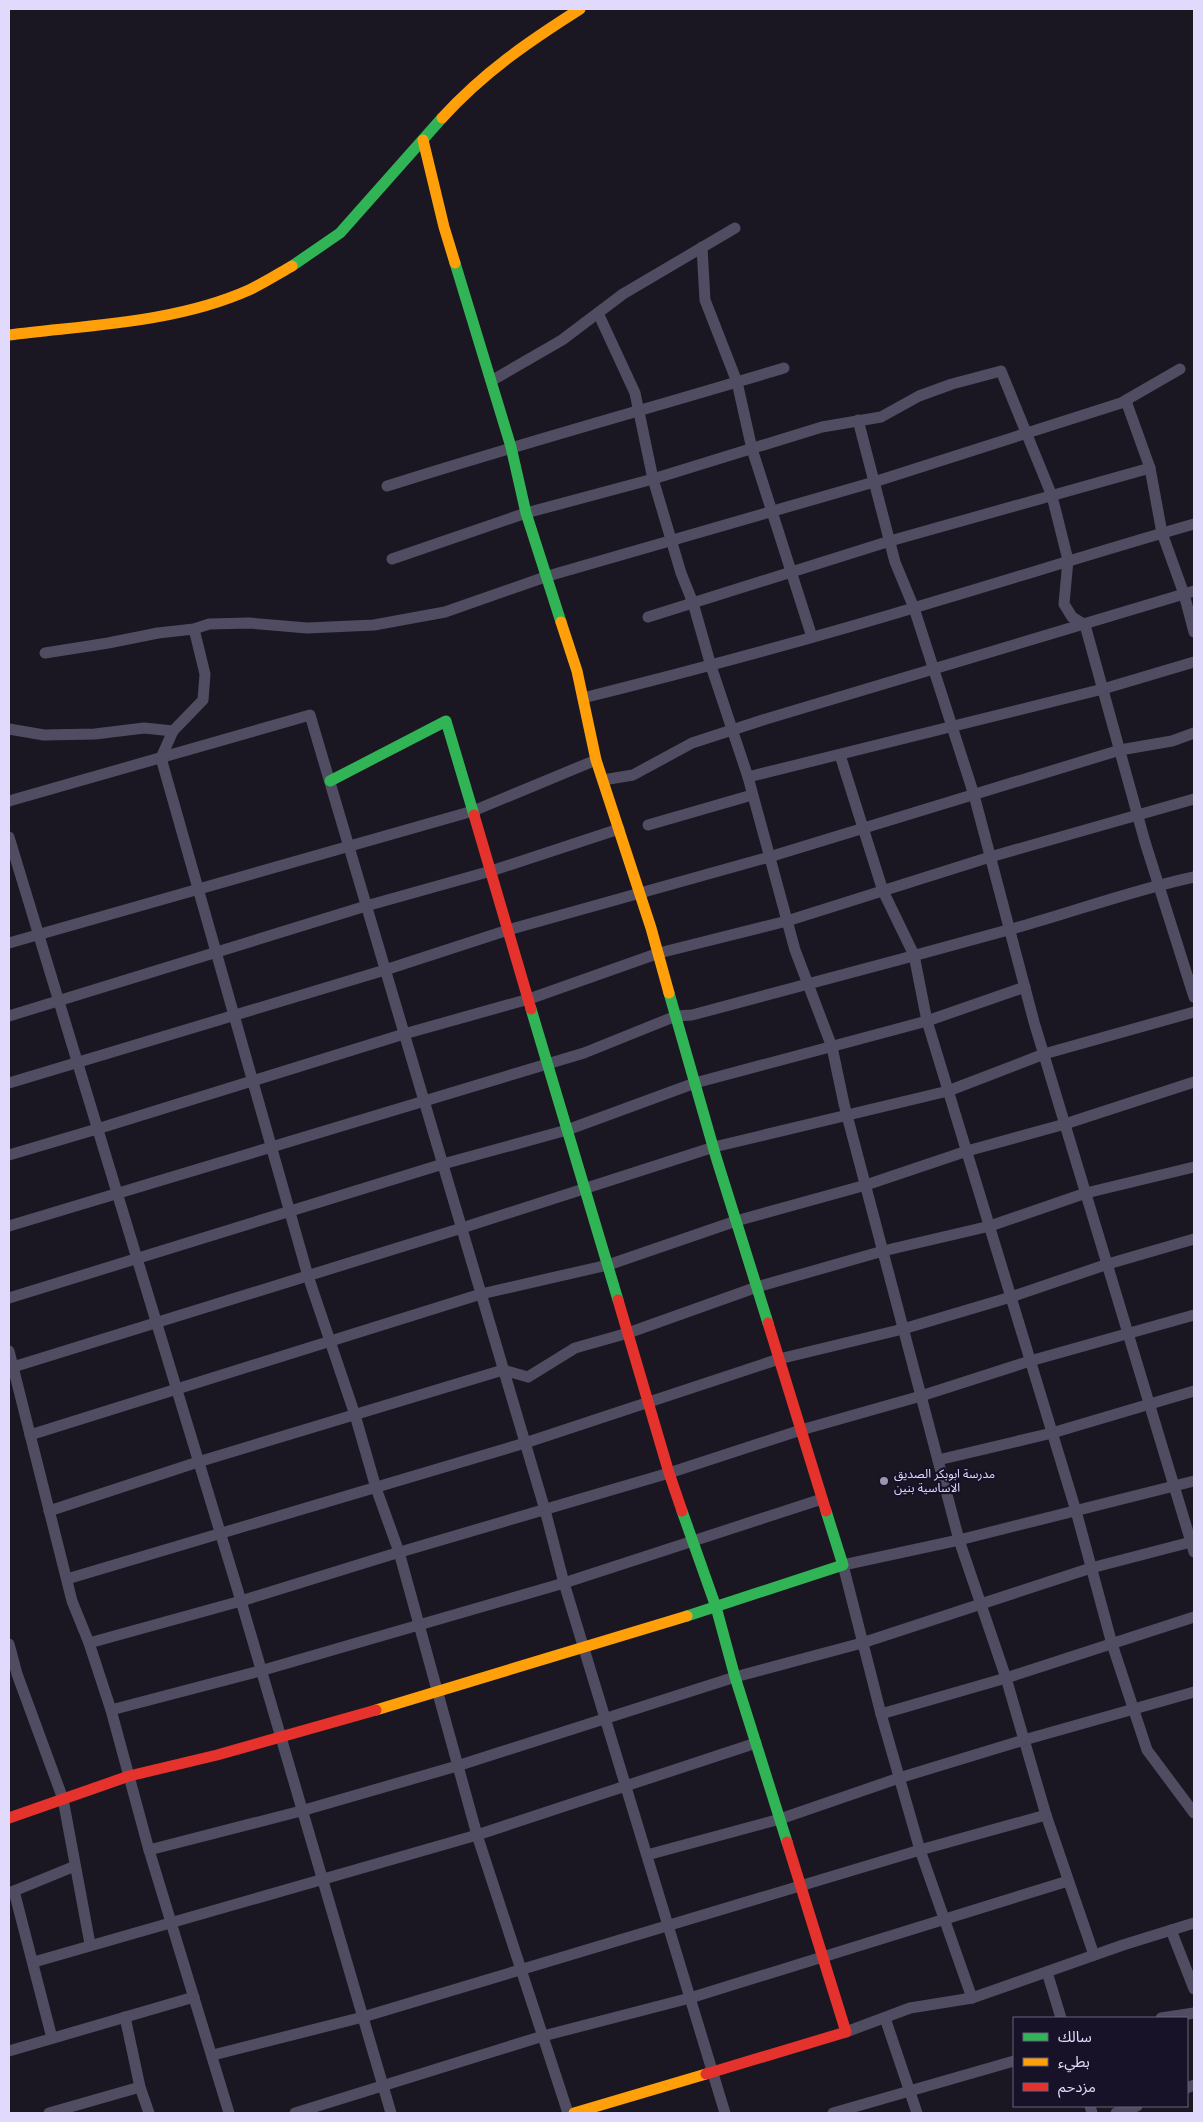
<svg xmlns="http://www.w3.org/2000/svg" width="1203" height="2122" font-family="'Varela Round','Noto Sans Arabic',sans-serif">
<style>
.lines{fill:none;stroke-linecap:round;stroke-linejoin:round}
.street{stroke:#504d62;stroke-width:11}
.fast{stroke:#30b455;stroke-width:11}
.slow{stroke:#ff9f0a;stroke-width:11}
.jam{stroke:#e5322d;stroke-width:11}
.poi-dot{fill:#9b96b0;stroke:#171227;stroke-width:2}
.labels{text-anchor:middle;stroke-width:4.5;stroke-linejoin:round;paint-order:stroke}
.poi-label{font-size:12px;fill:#e1dafd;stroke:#171227;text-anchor:start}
</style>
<rect width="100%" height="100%" fill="#1a1722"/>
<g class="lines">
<!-- street -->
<g class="street">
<polyline points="702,247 705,300 737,382 752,449 812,637"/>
<polyline points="598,313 635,393 653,479 681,573 693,603 711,666 748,777 795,950 832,1047 844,1104 959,1540 1006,1678 1046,1815 1094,1955"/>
<polyline points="491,381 562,340 623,294 735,228"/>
<polyline points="1126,401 1150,468 1162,533 1184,594 1194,632"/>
<polyline points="858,420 895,562 914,608 974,795 1034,1022 1194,1552"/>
<path d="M387,486C519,444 651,408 784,368"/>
<polyline points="392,559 526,513 653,479 822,427 881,417 919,396 952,384 1001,371 1052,496 1068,560 1064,604 1072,617 1085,625 1145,842 1194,997"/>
<polyline points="648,617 890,541 1150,468"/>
<polyline points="194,629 205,674 203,700 173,731 161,758 308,1276 355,1415 376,1488 399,1552 477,1835 568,2113"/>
<polyline points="45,653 108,643 158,633 194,629 209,624 249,623 307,628 374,625 445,612 548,576 874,482 1121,403 1180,369"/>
<path d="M583,698C699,669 815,638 930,603C1018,577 1106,549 1194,524"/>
<polyline points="9,729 44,735 95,734 144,728 173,731"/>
<polyline points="840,755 883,891 914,955 927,1021 1076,1511 1112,1644 1147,1750 1194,1813"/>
<polyline points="748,777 1103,689 1194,662"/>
<polyline points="603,780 633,775 692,743 766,719 1194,591"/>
<polyline points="9,801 310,715 545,1510 564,1583 725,2113"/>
<polyline points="648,825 752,795"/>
<polyline points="9,837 241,1601 391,2113"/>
<polyline points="9,943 473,811 596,760"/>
<polyline points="9,1016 366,906 491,871 619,829"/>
<polyline points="9,1083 385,970 508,930 769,857 1120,750 1172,741 1194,733"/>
<polyline points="9,1155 97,1129 404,1034 529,999 659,953 787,921 990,857 1194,799"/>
<path d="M9,1226L584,1053L676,1016L692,1015C803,985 915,956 1026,925C1082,909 1137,889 1194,877"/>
<polyline points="9,1298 443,1164 567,1130 695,1083 927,1021 1025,987"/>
<polyline points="9,1351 72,1601 89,1643 111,1710 149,1850 229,2113"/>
<polyline points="13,1367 462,1228 714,1147 948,1091 1044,1054 1194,1012"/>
<polyline points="30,1435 481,1294 608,1265 736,1221 866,1185 967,1151 1065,1124 1194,1082"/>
<polyline points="938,1460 1052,1433 1194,1391"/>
<polyline points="49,1511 198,1462 503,1370 528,1377 575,1348 628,1333 757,1287 883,1251 990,1226 1086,1193 1194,1167"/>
<polyline points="67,1579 525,1443 779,1359 903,1329 1011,1297 1108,1264 1194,1239"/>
<polyline points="89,1643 241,1601 390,1555 669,1473 801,1430 921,1396 1030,1361 1194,1315"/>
<polyline points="9,1644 17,1674 63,1799 90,1944"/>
<polyline points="111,1710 260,1671 564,1583 822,1499"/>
<polyline points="881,1714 1006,1678 1194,1617"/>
<polyline points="149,1850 301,1811 457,1766 735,1677 862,1643 1091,1568 1191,1542"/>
<polyline points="647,1855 780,1819 899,1778 1024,1740 1194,1692"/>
<polyline points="14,1891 52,2038"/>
<polyline points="9,1893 75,1866"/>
<polyline points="1171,1930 1194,1989"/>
<polyline points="34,1962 477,1835 756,1743"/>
<polyline points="1047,1972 1061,2018"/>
<polyline points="972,1998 920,1850 881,1714 843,1565 959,1540 1194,1481"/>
<polyline points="125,2017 140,2087 149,2113"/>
<polyline points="885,2018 917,2113"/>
<polyline points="1161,2018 1194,2013"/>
<polyline points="846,2032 910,2008 972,1998 1123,1945 1194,1923"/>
<polyline points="9,2051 194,1997"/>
<polyline points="213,2055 363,2017 920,1850 1046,1815"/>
<polyline points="1187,2088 1194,2085"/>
<polyline points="1090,2106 1092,2113"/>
<polyline points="49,2113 140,2087"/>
<polyline points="295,2113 543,2036 690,1998 1068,1881"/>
<polyline points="833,2113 1014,2061"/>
<polyline points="1116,2113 1137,2106"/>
</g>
<!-- fast -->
<g class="fast">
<polyline points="455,263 511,447 526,513 561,622"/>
<polyline points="292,266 340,233 442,118"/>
<polyline points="330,781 446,721 474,815"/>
<polyline points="669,993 716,1157 768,1323"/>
<polyline points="531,1009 618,1300"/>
<polyline points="682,1511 716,1607 735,1677 787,1842"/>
<polyline points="687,1616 843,1565 826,1511"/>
</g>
<!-- slow -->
<g class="slow">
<path d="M442,118C484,72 528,42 580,9"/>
<polyline points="423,140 444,227 455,263"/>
<path d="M9,335C88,325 175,323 249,290C264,283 278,274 292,266"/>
<polyline points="561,622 577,671 596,760 651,928 669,993"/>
<polyline points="376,1710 687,1616"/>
<polyline points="574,2113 706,2074"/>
</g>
<!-- jam -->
<g class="jam">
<polyline points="474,815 531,1009"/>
<polyline points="618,1300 669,1473 682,1511"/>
<polyline points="768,1323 826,1511"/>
<polyline points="9,1818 129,1776 217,1755 376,1710"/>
<polyline points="706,2074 846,2032 787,1842"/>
</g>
</g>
<!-- markers -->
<circle class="poi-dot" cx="884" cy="1481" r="5"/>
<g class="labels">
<!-- poi labels -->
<g class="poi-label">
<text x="894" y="1478">مدرسة ابوبكر الصديق<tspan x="894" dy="14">الاساسية بنين</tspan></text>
</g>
</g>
<!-- border -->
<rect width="1203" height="2122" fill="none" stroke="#e1dafd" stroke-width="20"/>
<!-- legend -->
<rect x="1013" y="2017" width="175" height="90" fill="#171227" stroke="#68627d"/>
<rect x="1023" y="2033" width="25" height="8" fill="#30b455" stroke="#68627d"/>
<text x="1058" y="2042" font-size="15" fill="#e1dafd">سالك</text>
<rect x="1023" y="2058" width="25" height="8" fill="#ff9f0a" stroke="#68627d"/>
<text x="1058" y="2067" font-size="15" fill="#e1dafd">بطيء</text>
<rect x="1023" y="2083" width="25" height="8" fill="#e5322d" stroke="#68627d"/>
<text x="1058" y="2092" font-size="15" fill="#e1dafd">مزدحم</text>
</svg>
